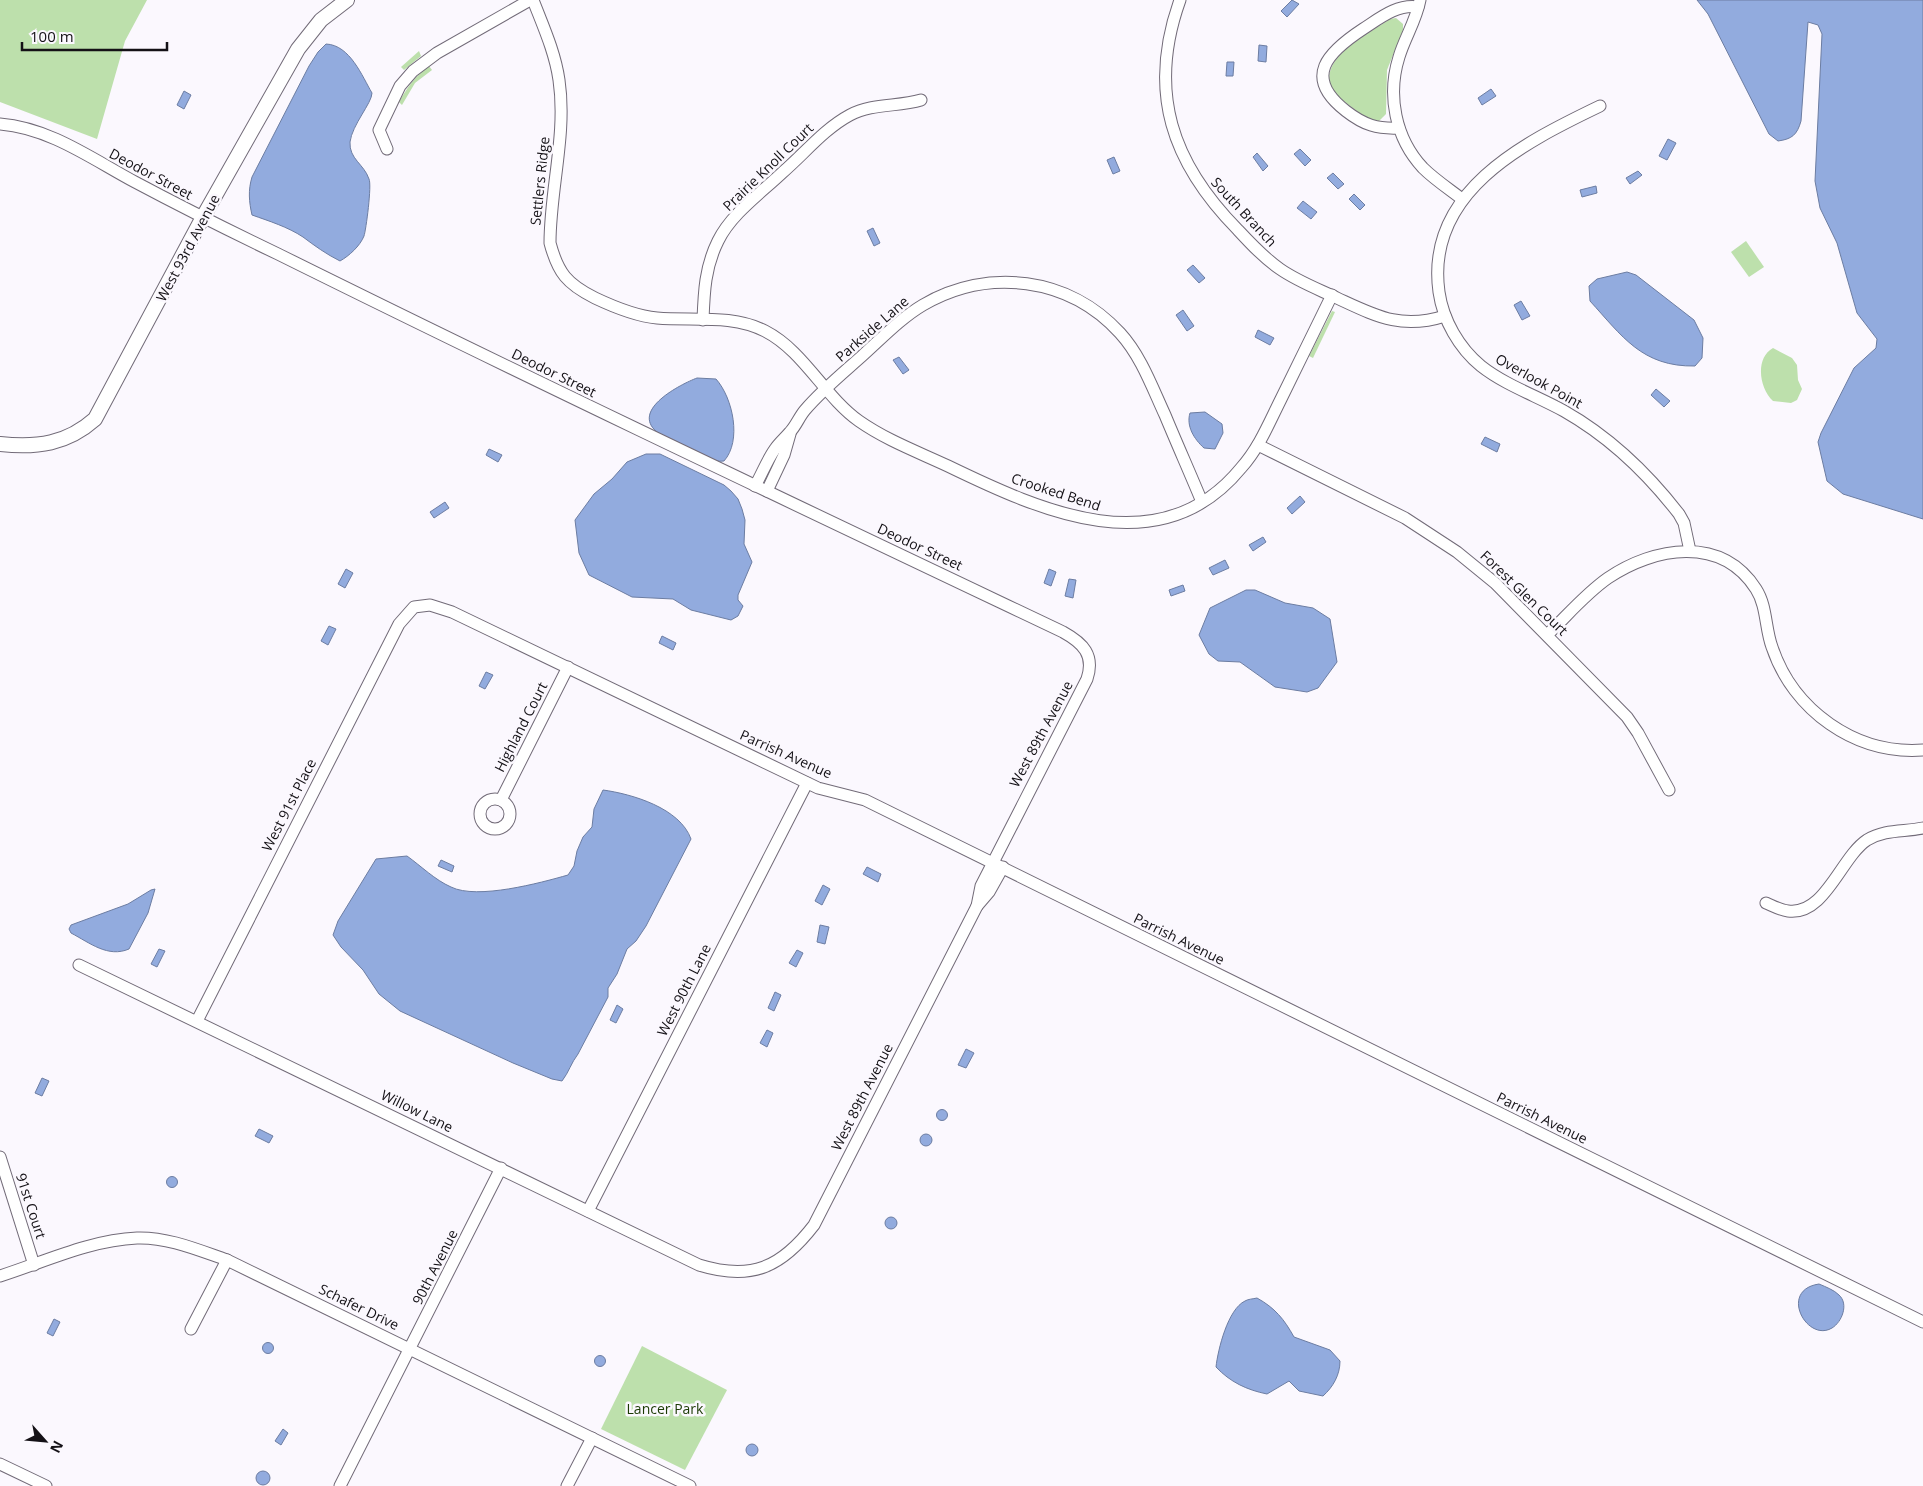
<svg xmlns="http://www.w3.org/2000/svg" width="1923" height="1486" font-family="'Open Sans',sans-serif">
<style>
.green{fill:#bde0ac}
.water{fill:#92abde;stroke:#6c7da2}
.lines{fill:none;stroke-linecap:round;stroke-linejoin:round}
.minor-casing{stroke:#726b78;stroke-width:13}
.tertiary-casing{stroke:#726b78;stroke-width:16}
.minor{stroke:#fff;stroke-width:11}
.tertiary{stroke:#fff;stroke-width:14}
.labels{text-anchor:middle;stroke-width:5;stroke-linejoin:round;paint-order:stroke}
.street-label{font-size:14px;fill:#141116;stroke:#fbf8fe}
.park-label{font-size:14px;fill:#1b3a03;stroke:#fbf8fe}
</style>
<rect width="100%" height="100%" fill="#fbf8fe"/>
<!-- green -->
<g class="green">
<polygon points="0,0 147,0 125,41 97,139 0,102"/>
<path d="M1396,18L1403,24V30L1387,70L1386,114L1379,121C1367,121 1356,110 1346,103C1299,68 1364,37 1390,19Z"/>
<polygon points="419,51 421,56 404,70 401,67"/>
<path d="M429,66L432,70L415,83L402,105L399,102C407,88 415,76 429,66Z"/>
<polygon points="1746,241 1764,267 1749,277 1731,252"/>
<polygon points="1332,311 1335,312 1313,358 1309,356"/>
<path d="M1773,348L1792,358L1797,365L1798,380L1802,389L1797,400L1791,403L1773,401C1759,388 1755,358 1773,348Z"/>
<polygon points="642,1346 727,1390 685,1470 601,1429"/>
</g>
<!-- water -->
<g class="water">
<polygon points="1292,0 1299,4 1287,17 1281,11"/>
<path d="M1697,0H1923V519L1843,494L1827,481L1818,442L1821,433L1854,368L1876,348L1877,339L1857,313L1837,243L1820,208L1815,181L1822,34L1818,25L1808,22L1801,121C1797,135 1792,139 1778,141L1769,134L1708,14Z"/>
<path d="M326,44C350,45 362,76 372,93C372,103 352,125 350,142C349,159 364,164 369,179C372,185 366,230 364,236C360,246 349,256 340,261C326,254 315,246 303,237C288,227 269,221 252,215C249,202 248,190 252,177L309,66L318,52Z"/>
<polygon points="1259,45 1267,46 1266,62 1258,61"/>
<polygon points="1227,62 1234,62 1233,76 1226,76"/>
<polygon points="1491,89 1496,96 1482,105 1478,98"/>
<polygon points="184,91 191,95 184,109 177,105"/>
<polygon points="1668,139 1676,143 1667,160 1659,156"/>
<polygon points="1300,149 1311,160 1305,166 1294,154"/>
<polygon points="1257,153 1268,166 1263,171 1253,157"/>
<polygon points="1114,157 1120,171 1113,174 1107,160"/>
<polygon points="1638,171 1642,175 1630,184 1626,178"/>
<polygon points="1333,173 1344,184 1338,189 1327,178"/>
<polygon points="1596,186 1597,193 1582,197 1580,190"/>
<polygon points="1354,194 1365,205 1360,210 1349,199"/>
<polygon points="1303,201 1317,212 1311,219 1297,208"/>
<polygon points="873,228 880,243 874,246 867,231"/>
<polygon points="1193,265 1205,278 1199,283 1187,270"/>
<path d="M1627,272L1636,275L1694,320L1703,338L1702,358L1695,366C1642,367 1622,336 1590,301L1589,286L1597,279Z"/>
<polygon points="1521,301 1530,316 1522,320 1514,305"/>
<polygon points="1183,310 1194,326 1187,331 1176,315"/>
<polygon points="1258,330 1274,338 1270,345 1255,337"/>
<polygon points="899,357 909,370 903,374 893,360"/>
<path d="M697,378L716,379C733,398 742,441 724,461C712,463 698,453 688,448C678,443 665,439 657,432C630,410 681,384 697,378Z"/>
<polygon points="1656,389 1670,401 1664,407 1651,395"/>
<path d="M1205,412L1222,424L1223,433L1215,449L1204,448C1194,439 1186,426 1190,413Z"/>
<polygon points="1485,437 1500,444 1497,452 1481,444"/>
<polygon points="489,449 502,455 498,462 486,455"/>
<polygon points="646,454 660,454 724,485 731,491 738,499 742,509 745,520 744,544 752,562 738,595 738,600 743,606 738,616 731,620 691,610 673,599 632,597 589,575 579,553 575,520 594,494 612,479 627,462"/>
<polygon points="1300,496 1305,502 1292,514 1287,508"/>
<polygon points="445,502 449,508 434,518 430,512"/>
<polygon points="1263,537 1266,542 1253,551 1249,545"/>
<polygon points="1225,560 1229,568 1213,575 1209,568"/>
<polygon points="346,569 353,573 345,588 338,584"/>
<polygon points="1049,569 1056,572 1051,586 1044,583"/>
<polygon points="1069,579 1076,580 1073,598 1065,596"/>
<polygon points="1183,585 1185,591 1171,596 1169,590"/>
<polygon points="1246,590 1255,590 1285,603 1313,608 1330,619 1337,662 1318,688 1307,692 1275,687 1240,662 1218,661 1209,654 1199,635 1210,608"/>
<polygon points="329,626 336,629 328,645 321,641"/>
<polygon points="662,636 676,643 673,650 659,643"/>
<polygon points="486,672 493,675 485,689 479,686"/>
<path d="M603,790C632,794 680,808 691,839L646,926L636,941L627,949L617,974L608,988V997L578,1054C571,1063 569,1072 562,1081L552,1079L513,1063L400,1011L379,994L363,970L341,947L333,935L338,921L376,859L407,856C421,866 435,880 451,887C477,900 540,883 568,875L574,866L577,851L583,837L592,827L594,809Z"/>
<polygon points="441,860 454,866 452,872 438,866"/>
<polygon points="867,867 881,874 878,882 863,874"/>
<polygon points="823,885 830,889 822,905 815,901"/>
<path d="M155,889L148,913L129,949C108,958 90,943 71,933L69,929L71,925L128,904L151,890Z"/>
<polygon points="820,925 829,927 825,944 817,942"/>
<polygon points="159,949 165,951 157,967 151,964"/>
<polygon points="797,950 803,953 796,967 789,963"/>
<polygon points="775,992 781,995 774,1011 768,1008"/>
<polygon points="617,1005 623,1009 616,1023 610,1020"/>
<polygon points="767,1030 773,1033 767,1047 760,1043"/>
<polygon points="966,1049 974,1053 966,1068 958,1065"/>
<polygon points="42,1078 49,1081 42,1096 35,1093"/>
<circle cx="942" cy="1115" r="5.5"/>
<polygon points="259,1129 273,1136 269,1143 255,1136"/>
<circle cx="926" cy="1140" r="6"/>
<circle cx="172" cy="1182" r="5.5"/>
<circle cx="891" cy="1223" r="6"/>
<path d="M1819,1284C1826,1287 1834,1290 1839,1295C1849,1304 1842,1322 1832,1328C1807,1343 1778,1290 1819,1284Z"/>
<path d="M1257,1298C1275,1308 1284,1319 1294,1337L1330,1350L1340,1361C1340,1375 1333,1387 1323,1396L1299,1391L1289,1381L1267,1394C1247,1390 1230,1382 1216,1367C1218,1349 1228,1309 1245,1301C1248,1299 1253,1299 1257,1298Z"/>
<polygon points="54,1319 60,1322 53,1336 47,1333"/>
<circle cx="268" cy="1348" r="5.5"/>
<circle cx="600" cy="1361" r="5.5"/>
<polygon points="283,1429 288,1433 281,1445 275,1441"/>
<circle cx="752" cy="1450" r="6"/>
<circle cx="263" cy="1478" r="7"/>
</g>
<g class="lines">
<!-- minor casing -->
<g class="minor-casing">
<g id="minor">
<path d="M533,0C543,26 555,52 559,80C567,134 550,189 550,243C558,273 567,284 595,298C614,307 635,316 657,318C693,321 732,314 765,331C804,351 824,396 859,421C886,440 918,452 948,466C1041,511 1161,566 1241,468C1259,448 1269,423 1281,399C1298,364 1315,330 1332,295"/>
<path d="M1180,0C1147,92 1172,163 1238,230C1251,244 1264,258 1280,269C1297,281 1318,289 1337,298C1376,316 1401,330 1445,316"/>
<path d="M1420,0C1416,21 1405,37 1399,57C1387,95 1395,138 1423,168C1434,179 1449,189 1462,199"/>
<path d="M1600,106C1523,143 1425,192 1439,292C1443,320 1459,348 1481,366C1505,385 1537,396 1564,411C1608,436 1648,474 1679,514L1684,523L1690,551"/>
<path d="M0,124C50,128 92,159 135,182C182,207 230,231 278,254C538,383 800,507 1063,632C1083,643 1095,655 1087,679L981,886L977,906L989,892L1003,867"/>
<path d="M1399,128C1377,129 1364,125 1346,111C1302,77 1328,52 1363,29C1380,18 1397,4 1418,7"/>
<polyline points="387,149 379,130 400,86 413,71 437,53 530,0"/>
<path d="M703,320C704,292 705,267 718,241C731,214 761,193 783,172C805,153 824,129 850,115C872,103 898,107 921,100"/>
<polyline points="1258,445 1405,518 1457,552 1495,583 1627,717 1638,733 1669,790"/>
<path d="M755,486C762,474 767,460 775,449C779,443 785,438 790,432C796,426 799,417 805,410C822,390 843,373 862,356C882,338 901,318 923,305C988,267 1069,277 1120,333C1141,356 1152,387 1165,415C1177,444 1190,473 1202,502"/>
<polyline points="767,491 784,455 790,434"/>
<path d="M1547,635C1567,616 1585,594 1608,578C1654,547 1721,535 1756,589C1767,606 1765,628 1772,647C1793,710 1855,755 1923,750"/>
<circle cx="495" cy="814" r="15"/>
<polyline points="501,800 568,667"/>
<path d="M1766,903C1773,906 1780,910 1788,911C1825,916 1841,857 1867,840C1885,829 1904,832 1923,828"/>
<path d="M79,965L699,1265C751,1281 781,1268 814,1225L977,906"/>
<polyline points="197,1021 399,624 414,607 430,605 452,612 818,788 865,800 1923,1322"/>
<polyline points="0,1157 34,1265"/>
<polyline points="588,1211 807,783"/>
<path d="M0,1276C44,1262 90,1240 137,1238C168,1237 198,1250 227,1260L690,1486"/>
<polyline points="191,1329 227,1260"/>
<polyline points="0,1464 46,1486"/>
<polyline points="340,1486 501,1168"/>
<polyline points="567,1486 592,1438"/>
</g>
</g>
<!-- tertiary casing -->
<g class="tertiary-casing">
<path id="tertiary" d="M0,444C37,448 67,444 95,419L203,217L298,49L321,20L347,0"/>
</g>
<!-- minor -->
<use href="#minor" class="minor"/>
<!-- tertiary -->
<use href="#tertiary" class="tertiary"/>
</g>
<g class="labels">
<!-- street labels -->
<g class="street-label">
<text transform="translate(768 167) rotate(-44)" y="5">Prairie Knoll Court</text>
<text transform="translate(151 174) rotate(28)" y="5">Deodor Street</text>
<text transform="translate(540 181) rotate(-84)" y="5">Settlers Ridge</text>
<text transform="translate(1244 212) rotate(47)" y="5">South Branch</text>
<text transform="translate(188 248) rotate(-62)" y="5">West 93rd Avenue</text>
<text transform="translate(872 329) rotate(-41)" y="5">Parkside Lane</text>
<text transform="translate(554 373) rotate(26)" y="5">Deodor Street</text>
<text transform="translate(1539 381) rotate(29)" y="5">Overlook Point</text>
<text transform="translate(1056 492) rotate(18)" y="5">Crooked Bend</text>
<text transform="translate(920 547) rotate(25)" y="5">Deodor Street</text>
<text transform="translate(1524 593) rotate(44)" y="5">Forest Glen Court</text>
<text transform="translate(521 727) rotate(-63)" y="5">Highland Court</text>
<text transform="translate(1041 734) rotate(-62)" y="5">West 89th Avenue</text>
<text transform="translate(786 754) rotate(24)" y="5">Parrish Avenue</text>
<text transform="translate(289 805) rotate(-63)" y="5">West 91st Place</text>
<text transform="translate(1179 939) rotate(26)" y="5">Parrish Avenue</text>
<text transform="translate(684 990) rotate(-63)" y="5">West 90th Lane</text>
<text transform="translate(862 1097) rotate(-63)" y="5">West 89th Avenue</text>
<text transform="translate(417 1111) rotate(26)" y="5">Willow Lane</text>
<text transform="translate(1542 1118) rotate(26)" y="5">Parrish Avenue</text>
<text transform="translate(31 1206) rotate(72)" y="5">91st Court</text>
<text transform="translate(435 1267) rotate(-63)" y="5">90th Avenue</text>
<text transform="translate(359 1307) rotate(26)" y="5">Schafer Drive</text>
</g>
<!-- park labels -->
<g class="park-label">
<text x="665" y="1414">Lancer Park</text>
</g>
</g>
<!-- north arrow -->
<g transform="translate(45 1441) rotate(117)" stroke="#fbf8fe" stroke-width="4" paint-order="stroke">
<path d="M0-4L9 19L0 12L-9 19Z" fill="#141116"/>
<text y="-8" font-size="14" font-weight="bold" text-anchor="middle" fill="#141116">N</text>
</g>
<!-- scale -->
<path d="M22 42v8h145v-8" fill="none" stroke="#141116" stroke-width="2.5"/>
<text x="30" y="42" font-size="15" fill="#141116" stroke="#fbf8fe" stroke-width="4" paint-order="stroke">100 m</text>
</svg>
